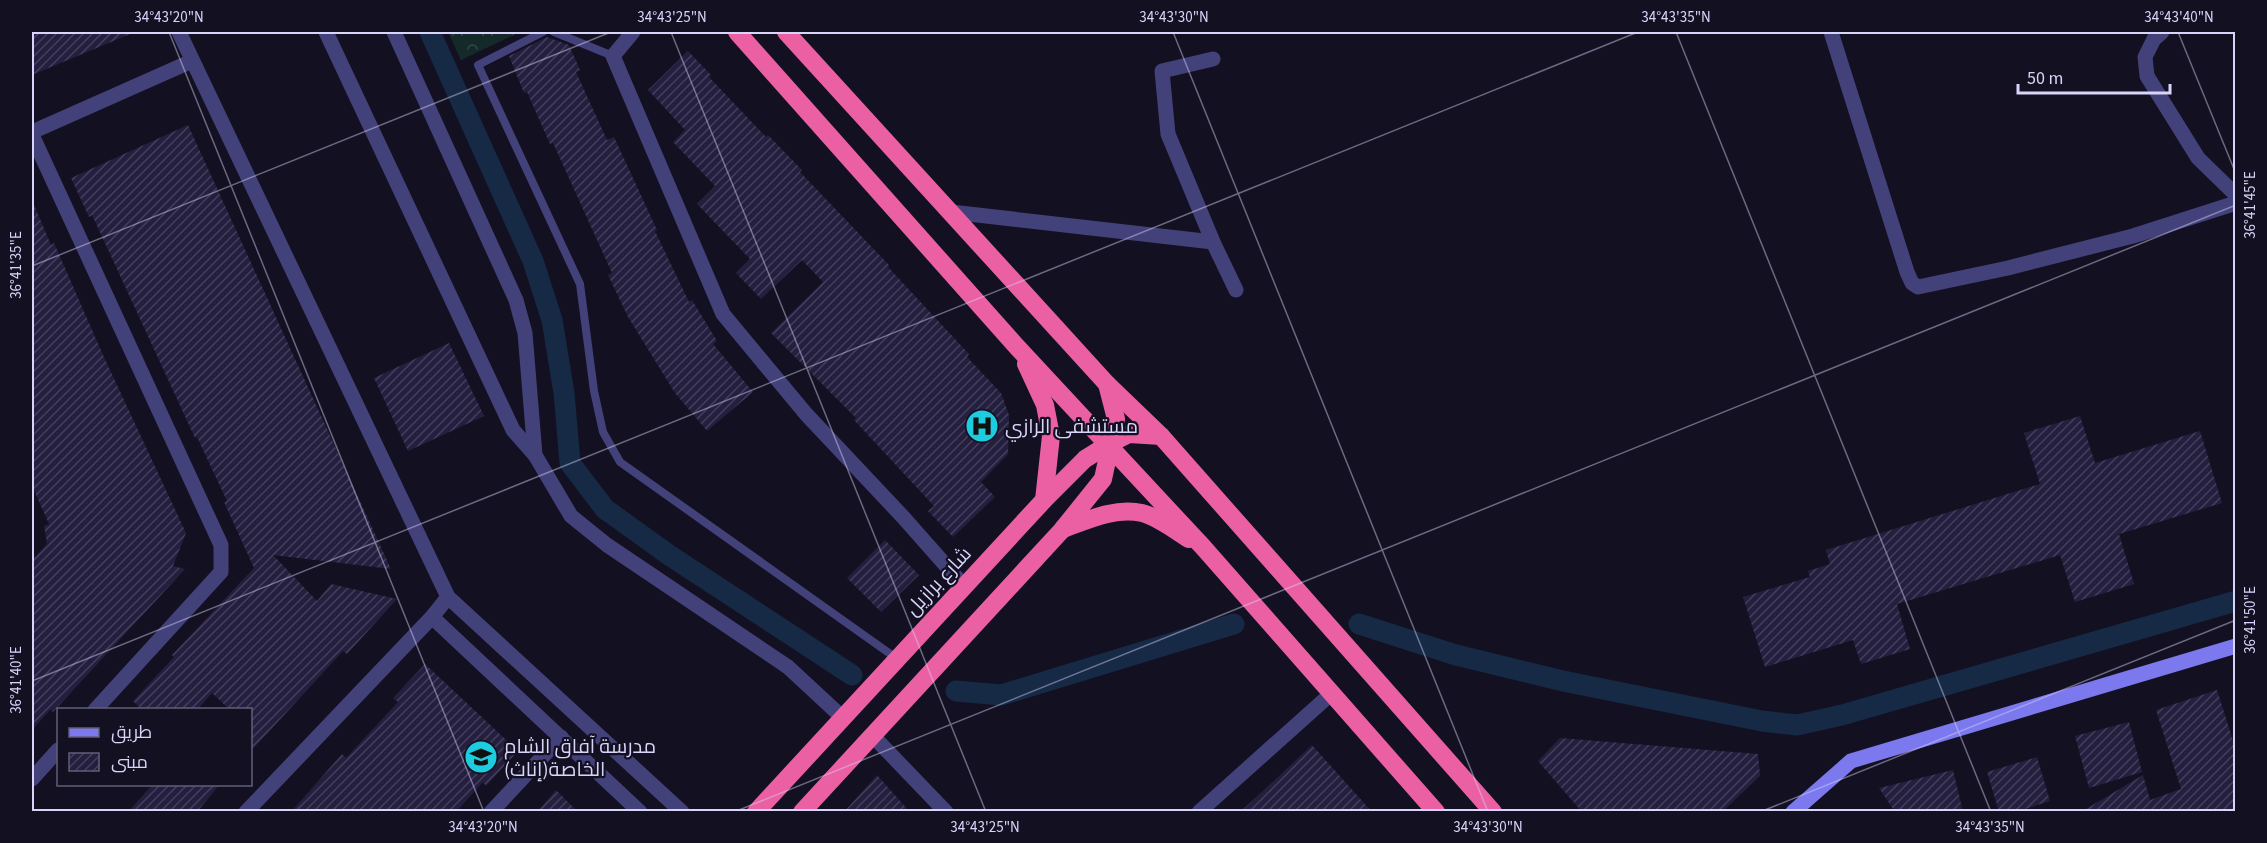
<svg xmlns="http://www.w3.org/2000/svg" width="2267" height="843" font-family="'Source Sans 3',Cairo,sans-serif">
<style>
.forest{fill:url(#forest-crowns)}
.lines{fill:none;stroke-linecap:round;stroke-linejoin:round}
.canal{stroke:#162945;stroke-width:21}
.building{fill:url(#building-hatch)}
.lane{stroke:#43417a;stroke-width:8}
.street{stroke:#43417a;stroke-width:15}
.secondary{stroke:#7b79ed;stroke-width:15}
.highway{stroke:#ea60a3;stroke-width:18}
.ticks{fill:none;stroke:#d9d5fa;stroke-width:1.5;stroke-opacity:0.45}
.labels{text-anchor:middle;stroke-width:4.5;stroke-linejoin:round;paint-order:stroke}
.poi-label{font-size:20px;fill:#d9d5fa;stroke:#131021;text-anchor:start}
.street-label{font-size:20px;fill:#d9d5fa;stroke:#131021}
.neatline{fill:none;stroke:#d9d5fa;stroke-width:2}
.ticks-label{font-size:15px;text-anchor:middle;fill:#d9d5fa}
</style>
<defs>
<pattern id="forest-crowns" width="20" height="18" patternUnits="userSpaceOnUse" patternTransform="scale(1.5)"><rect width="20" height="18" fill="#142a29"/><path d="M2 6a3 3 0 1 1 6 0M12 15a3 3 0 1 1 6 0" fill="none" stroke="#364849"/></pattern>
<pattern id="building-hatch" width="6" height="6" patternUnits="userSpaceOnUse" patternTransform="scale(1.5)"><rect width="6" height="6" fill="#251f3f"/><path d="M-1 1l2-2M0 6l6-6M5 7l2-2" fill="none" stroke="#443f5c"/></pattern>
</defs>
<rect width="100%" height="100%" fill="#131021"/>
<!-- forest -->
<polygon class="forest" points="448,32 520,32 461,60"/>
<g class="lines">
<!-- canal -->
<g class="canal">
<polyline points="430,32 533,261 552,320 564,393 570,463 605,509 669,555 852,675"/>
<polyline points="1359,624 1456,655 1563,681 1762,721 1797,725 1842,715 2236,601"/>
<polyline points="956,691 1001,695 1234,624"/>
</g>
</g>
<!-- building -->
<g class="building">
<polygon points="32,32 135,32 32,75"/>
<polygon points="547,37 569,45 580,70 576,72 607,140 614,137 657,230 655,231 689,302 692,300 717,341 713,344 753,392 707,431 675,393 628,317 608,275 612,273 553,143 550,144 527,92 524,93 509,56"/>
<polygon points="688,51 711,75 709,77 766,137 768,135 802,170 800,172 889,265 888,267 969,354 967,357 1001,393 1009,415 1008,454 981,482 995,497 953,537 928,511 934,506 854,420 856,418 771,333 823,282 802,260 761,299 736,273 750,259 697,204 715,186 673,142 685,130 648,90"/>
<polygon points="188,125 391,569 273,555 317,601 331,584 397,599 347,654 343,651 250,752 250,710 230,710 212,693 197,710 142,710 133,701 174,657 172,655 254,568 224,502 227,501 197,437 195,438 92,215 89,217 71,178"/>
<polygon points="32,200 51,245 54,243 103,355 186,533 173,566 185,569 53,712 50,710 32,730 32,560 47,544 44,526 49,524 32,486"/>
<polygon points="449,343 484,416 408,451 374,378"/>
<polygon points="2080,416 2095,463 2200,431 2222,503 2119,534 2134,584 2075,602 2060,555 1897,604 1910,649 1861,664 1853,640 1765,667 1743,597 1810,577 1808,571 1830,564 1826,550 2040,484 2024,433"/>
<polygon points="885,540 919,575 881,612 847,578"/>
<polygon points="425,664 518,751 486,786 483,782 456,812 291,812 342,754 346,758 398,702 393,698"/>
<polygon points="2217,690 2235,747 2235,812 2081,812 2143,775 2150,800 2181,789 2156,710"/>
<polygon points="2129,722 2142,772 2089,788 2075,736"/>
<polygon points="1560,738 1758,754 1760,776 1722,812 1582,812 1538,761"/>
<polygon points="1312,745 1372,812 1240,812 1277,778"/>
<polygon points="2037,757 2050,801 2016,812 1999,812 1987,772"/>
<polygon points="1953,770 1963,812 1895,812 1879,788"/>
<polygon points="877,775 910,812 844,812"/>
<polygon points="153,784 220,784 197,812 128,812"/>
<polygon points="556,790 578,812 537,812"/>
</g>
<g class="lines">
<!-- lane -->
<g class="lane">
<polyline points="543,32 478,65 580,284 594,391 603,432 620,462 896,658"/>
<polyline points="554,32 613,56"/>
</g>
<!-- street -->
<g class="street">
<polyline points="179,32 448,597 682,812"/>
<polyline points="326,32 513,430 535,455"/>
<polyline points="394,32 516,300 525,333 535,455 571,516 607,545 788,667 843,718"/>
<polyline points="633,32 613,56 723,314 806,414 903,517 964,586"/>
<polyline points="1831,32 1907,272 1912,283 1918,287 2008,268 2133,236 2236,203"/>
<polyline points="2162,32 2154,39 2145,57 2147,76 2198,158 2236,195"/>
<polyline points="32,132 192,61"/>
<polyline points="32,135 221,545 221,572 95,710"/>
<polyline points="951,212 1213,242 1168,134 1162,71 1213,59"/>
<polyline points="1213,242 1236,290"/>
<polyline points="432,617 640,812"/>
<polyline points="873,736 946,812"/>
<polyline points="32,779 58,750"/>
<polyline points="246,812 432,617 448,597"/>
<polyline points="491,812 561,737"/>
<polyline points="1199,812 1332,693"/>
</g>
<!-- secondary -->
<polyline class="secondary" points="1793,812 1851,761 2236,646"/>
<!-- highway -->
<g class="highway">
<polyline points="737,32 1017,347 1203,547 1436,812"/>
<polyline points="786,32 1107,384 1161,436 1493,812"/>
<polyline points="1026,364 1045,405 1051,436 1044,500"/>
<path d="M1063,529C1088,520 1115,507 1142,513C1156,516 1176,531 1189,539"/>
<polyline points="756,812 1044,500 1085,459 1109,444 1129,434 1161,436"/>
<polyline points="802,812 1062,530 1103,479 1116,419 1107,384"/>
</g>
</g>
<!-- ticks -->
<path class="ticks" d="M169,32L484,812M671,32L986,812M1173,32L1488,812M1676,32L1991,812M2178,32L2236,174M32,266L611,32M32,681L1638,32M734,812L2236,205M1760,812L2236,620"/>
<!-- icons -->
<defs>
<g id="hospital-disc" transform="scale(1.725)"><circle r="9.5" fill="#1dccde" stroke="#131021"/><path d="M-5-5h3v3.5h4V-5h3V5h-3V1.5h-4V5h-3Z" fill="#111"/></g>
<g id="school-disc" transform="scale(1.725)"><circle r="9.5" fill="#1dccde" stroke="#131021"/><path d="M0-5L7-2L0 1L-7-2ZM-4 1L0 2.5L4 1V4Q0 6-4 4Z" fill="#111"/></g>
</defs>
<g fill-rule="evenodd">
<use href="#hospital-disc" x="982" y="426"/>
<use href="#school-disc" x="481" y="757"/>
</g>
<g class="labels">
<!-- poi labels -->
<g class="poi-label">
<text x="1005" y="433">مستشفى الرازي</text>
<text x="504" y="753">مدرسة آفاق الشام<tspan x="504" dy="23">الخاصة(إناث)</tspan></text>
</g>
<!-- street labels -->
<g class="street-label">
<text transform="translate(938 581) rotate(-47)" y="7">شارع برازيل</text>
</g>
</g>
<!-- border -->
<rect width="2267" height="843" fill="none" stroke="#131021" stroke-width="66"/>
<!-- legend -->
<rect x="57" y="708" width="195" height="78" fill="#131021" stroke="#625f78" stroke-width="1.5"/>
<rect x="69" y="728" width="30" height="9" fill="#7b79ed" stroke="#625f78" stroke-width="1.5"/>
<text x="111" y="738" font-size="18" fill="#d9d5fa">طريق</text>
<rect x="69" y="753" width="30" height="18" fill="url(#building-hatch)" stroke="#625f78" stroke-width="1.5"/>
<text x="111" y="768" font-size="18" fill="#d9d5fa">مبنى</text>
<!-- scale -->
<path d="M2018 84v9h152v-9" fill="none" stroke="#d9d5fa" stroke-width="3"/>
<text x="2027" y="84" font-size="18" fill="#d9d5fa" stroke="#131021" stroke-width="4.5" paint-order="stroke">50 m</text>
<rect x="33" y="33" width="2201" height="777" class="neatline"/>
<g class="ticks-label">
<text x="169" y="22">34°43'20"N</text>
<text x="672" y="22">34°43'25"N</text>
<text x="1174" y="22">34°43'30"N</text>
<text x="1676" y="22">34°43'35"N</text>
<text x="2179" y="22">34°43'40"N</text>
<text transform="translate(2250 205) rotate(-90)" y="5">36°41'45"E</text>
<text transform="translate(16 265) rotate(-90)" y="5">36°41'35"E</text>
<text transform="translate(2250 620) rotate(-90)" y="5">36°41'50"E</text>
<text transform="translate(16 680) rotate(-90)" y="5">36°41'40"E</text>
<text x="483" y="832">34°43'20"N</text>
<text x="985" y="832">34°43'25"N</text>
<text x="1488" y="832">34°43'30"N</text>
<text x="1990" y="832">34°43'35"N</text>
</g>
</svg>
